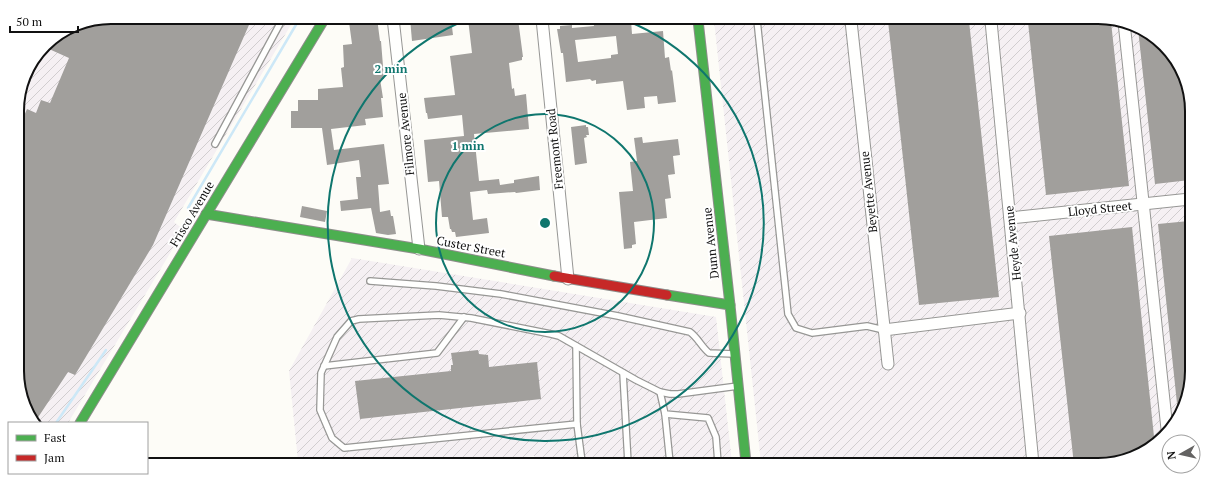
<svg xmlns="http://www.w3.org/2000/svg" width="1209" height="482" font-family="'PT Serif',serif">
<style>
.industrial{fill:url(#industrial-furrows)}
.lines{fill:none;stroke-linecap:round;stroke-linejoin:round}
.stream{stroke:#cde8f7;stroke-width:2.5}
.building{fill:#a19f9c;fill-rule:evenodd}
.lane-casing{stroke:#979795;stroke-width:8}
.street-casing{stroke:#979795;stroke-width:13}
.fast-casing{stroke:#8e8d8b;stroke-width:11}
.jam-casing{stroke:#8e8d8b;stroke-width:11}
.lane{stroke:#fffffe;stroke-width:5.5}
.street{stroke:#fffffe;stroke-width:11}
.fast{stroke:#4caf50;stroke-width:9}
.jam{stroke:#c62828;stroke-width:9}
.ring{fill:none;stroke:#0f766e;stroke-width:2}
.labels{text-anchor:middle;stroke-width:4;stroke-linejoin:round;paint-order:stroke}
.street-label{font-size:12px;fill:#111;stroke:#fff}
.rim{fill:none;stroke:#111;stroke-width:2}
.centre{fill:#0f766e;stroke:#fff;stroke-width:2}
.ring-label{font-size:12px;text-anchor:middle;font-weight:bold;fill:#0f766e;stroke:#fff;stroke-width:4;stroke-linejoin:round;paint-order:stroke}
</style>
<defs>
<pattern id="industrial-furrows" width="10" height="10" patternUnits="userSpaceOnUse"><rect width="10" height="10" fill="#f5f0f3"/><path d="M-1 1l2-2M0 10L10 0M9 11l2-2" fill="none" stroke="#d1cdcf"/></pattern>
</defs>
<rect width="100%" height="100%" fill="#fdfcf7"/>
<!-- industrial -->
<g class="industrial">
<polygon points="111,17 295,18 174,222 184,230 68,423 35,423 19,389 17,104 27,69 49,40 75,24"/>
<polygon points="714,20 1129,22 1172,54 1191,98 1187,402 1155,446 1104,465 761,463"/>
<polygon points="352,258 716,317 732,463 535,462 534,456 472,462 298,461 289,371"/>
</g>
<g class="lines">
<!-- stream -->
<g class="stream">
<polyline points="188,208 300,18"/>
<polyline points="56,423 106,350"/>
</g>
</g>
<!-- building -->
<g class="building">
<polygon points="111,17 252,18 153,245 75,375 68,372 35,422 19,389 18,185 24,170 18,167 17,132 27,109 36,113 41,100 50,103 69,58 49,49 55,37 75,24"/>
<polygon points="354,18 377,18 380,41 381,41 384,79 380,79 383,98 381,98 383,117 365,119 366,125 331,129 334,150 384,144 389,184 378,185 380,212 390,210 391,216 393,216 396,234 388,235 376,233 371,208 341,211 340,201 358,199 356,177 361,177 359,160 327,165 322,128 291,128 291,111 298,111 298,100 318,100 318,89 343,87 341,68 344,67 343,45 352,44 349,22 354,21"/>
<polygon points="410,18 451,19 453,35 412,41"/>
<polygon points="468,19 518,19 523,57 522,57 522,60 509,63 512,89 514,88 515,96 526,94 529,129 474,134 479,181 499,179 500,185 514,183 514,180 539,176 540,190 516,193 515,192 488,194 487,190 470,192 473,220 487,218 489,233 456,237 455,232 452,232 451,229 450,229 448,217 442,217 439,181 428,182 424,140 464,136 462,115 428,119 427,113 426,113 424,98 455,95 450,56 472,53"/>
<path d="M593,19L631,20L632,34L663,31L665,58L669,57L671,71L672,70L676,102L658,104L657,96L644,97L645,108L627,110L623,81L596,84V80L592,81L590,79L566,82L563,53H561L557,29H560V26L572,25V28L594,26ZM616,36L618,54L611,55V58L578,62L575,40Z"/>
<polygon points="888,21 969,21 999,297 919,305"/>
<polygon points="1028,22 1111,22 1129,186 1046,195"/>
<polygon points="1138,29 1172,54 1191,98 1190,180 1155,184"/>
<polygon points="586,125 586,127 588,127 589,135 586,135 587,137 584,138 587,163 575,165 571,127"/>
<polygon points="642,137 643,143 678,139 680,155 673,156 675,174 668,175 671,198 665,199 667,218 634,222 636,244 632,245 632,248 624,249 619,192 633,191 630,162 637,161 634,138"/>
<polygon points="302,206 327,211 325,222 300,217"/>
<polygon points="1189,221 1187,402 1178,413 1158,224"/>
<polygon points="1132,227 1155,446 1104,465 1074,465 1049,236"/>
<polygon points="478,350 479,354 488,355 489,367 537,362 541,399 360,419 355,381 451,371 451,365 453,365 451,353"/>
</g>
<g class="lines">
<!-- lane casing -->
<g class="lane-casing">
<g id="lane">
<polyline points="757,20 788,314 796,328 812,333 867,326 884,330"/>
<polyline points="215,144 283,18"/>
<path d="M370,281L436,286L501,294L618,316L690,332C698,338 701,346 709,353L734,354"/>
<polyline points="576,346 577,424 582,462"/>
<polyline points="324,366 437,353 464,317"/>
<polyline points="623,373 628,463"/>
<polyline points="660,392 665,414 708,418 716,437 718,463"/>
<polyline points="665,414 670,463"/>
<polyline points="577,424 344,448 332,438 320,410 321,373 337,337 351,321 359,319 439,315 471,318 551,334 559,336 636,380 660,392 670,394 678,394 738,386"/>
</g>
</g>
<!-- street casing -->
<g class="street-casing">
<g id="street">
<polyline points="393,18 419,249"/>
<polyline points="542,19 568,279"/>
<polyline points="851,21 888,364"/>
<polyline points="991,21 1033,464"/>
<polyline points="1124,22 1167,429"/>
<polyline points="24,80 30,65"/>
<polyline points="1010,218 1190,199"/>
<polyline points="884,330 1020,313"/>
</g>
</g>
<!-- fast casing -->
<g class="fast-casing">
<g id="fast">
<polyline points="698,20 730,305 746,463"/>
<polyline points="206,214 419,249 554,276"/>
<polyline points="667,295 730,305"/>
<polyline points="80,423 325,18"/>
</g>
</g>
<!-- jam casing -->
<g class="jam-casing">
<polyline id="jam" points="554,276 667,295"/>
</g>
<!-- lane -->
<use href="#lane" class="lane"/>
<!-- street -->
<use href="#street" class="street"/>
<!-- fast -->
<use href="#fast" class="fast"/>
<!-- jam -->
<use href="#jam" class="jam"/>
</g>
<!-- distance rings -->
<g class="ring">
<circle cx="545" cy="223" r="109"/>
<path d="M625 20A218 218 0 1 1 469 19"/>
</g>
<g class="labels">
<!-- street labels -->
<g class="street-label">
<text transform="translate(406 134) rotate(-96)" y="4">Filmore Avenue</text>
<text transform="translate(555 149) rotate(-96)" y="4">Freemont Road</text>
<text transform="translate(869 192) rotate(-96)" y="4">Beyette Avenue</text>
<text transform="translate(1100 209) rotate(-6)" y="4">Lloyd Street</text>
<text transform="translate(192 214) rotate(-59)" y="4">Frisco Avenue</text>
<text transform="translate(711 243) rotate(-96)" y="4">Dunn Avenue</text>
<text transform="translate(1013 243) rotate(-96)" y="4">Heyde Avenue</text>
<text transform="translate(471 247) rotate(11)" y="4">Custer Street</text>
</g>
</g>
<!-- crop -->
<path d="M0 0H1209V482H0ZM111 24H1098A87 87 0 0 1 1185 111V371A87 87 0 0 1 1098 458H111A87 87 0 0 1 24 371V111A87 87 0 0 1 111 24Z" fill="#fff" fill-rule="evenodd"/>
<path class="rim" d="M111 24H1098A87 87 0 0 1 1185 111V371A87 87 0 0 1 1098 458H111A87 87 0 0 1 24 371V111A87 87 0 0 1 111 24Z"/>
<circle cx="545" cy="223" r="6" class="centre"/>
<g class="ring-label">
<text x="391" y="73">2 min</text>
<text x="468" y="150">1 min</text>
</g>
<!-- legend -->
<rect x="8" y="422" width="140" height="52" fill="#ffffff" stroke="#a0a0a0"/>
<rect x="16" y="435" width="20" height="6" fill="#4caf50" stroke="#a0a0a0"/>
<text x="44" y="442" font-size="12" fill="#111111">Fast</text>
<rect x="16" y="455" width="20" height="6" fill="#c62828" stroke="#a0a0a0"/>
<text x="44" y="462" font-size="12" fill="#111111">Jam</text>
<!-- north arrow -->
<g transform="translate(1181 454) rotate(262)"><circle r="19" fill="#ffffff" stroke="#a0a0a0"/>
<path d="M0-3L7 15L0 10L-7 15Z" fill="#646362"/>
<text y="-6" font-size="11" font-weight="bold" text-anchor="middle" fill="#111111">N</text>
</g>
<!-- scale -->
<path d="M10 26v6h68v-6" fill="none" stroke="#111111" stroke-width="2"/>
<text x="16" y="26" font-size="12" fill="#111111" stroke="#ffffff" stroke-width="3" paint-order="stroke">50 m</text>
</svg>
